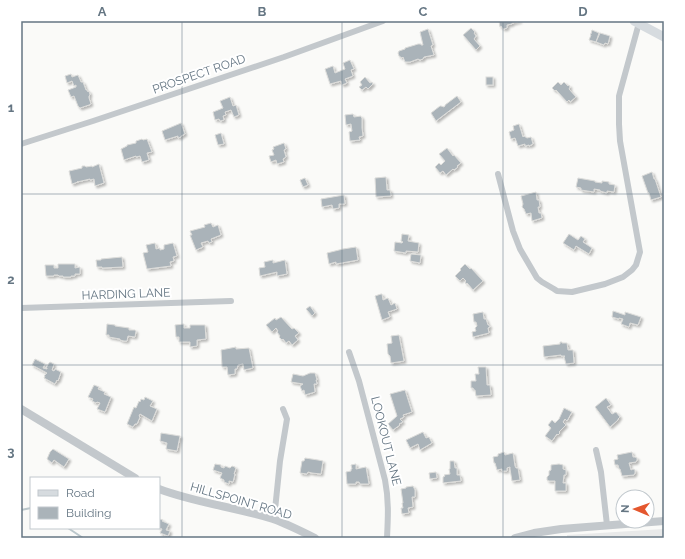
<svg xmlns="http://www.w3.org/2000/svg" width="685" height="559" font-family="Raleway,sans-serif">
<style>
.built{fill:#e8e9e9}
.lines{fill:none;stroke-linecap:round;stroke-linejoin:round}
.stream{stroke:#bbc7cb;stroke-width:2}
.building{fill:#aab3b9;stroke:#dcdcda;filter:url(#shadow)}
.minor{stroke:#c3c8cc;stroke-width:6}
.tertiary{stroke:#c3c8cc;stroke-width:8}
.secondary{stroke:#d6dbdf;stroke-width:9}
.grid{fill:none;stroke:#657683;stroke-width:1;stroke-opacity:0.55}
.labels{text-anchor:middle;stroke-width:4;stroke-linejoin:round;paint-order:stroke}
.street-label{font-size:12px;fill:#657683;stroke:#fff}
.neatline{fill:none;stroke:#657683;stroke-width:1.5}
.grid-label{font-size:13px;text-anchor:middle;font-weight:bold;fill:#657683}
</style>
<defs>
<filter id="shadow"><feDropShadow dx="2" dy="2" stdDeviation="1" flood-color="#0004"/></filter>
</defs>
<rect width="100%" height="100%" fill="#fafaf8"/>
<!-- built -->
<polygon class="built" points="664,529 664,538 567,538 567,535"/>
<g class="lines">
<!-- stream -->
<g class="stream">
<polyline points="21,510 31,508"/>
<polyline points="68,528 83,538"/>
</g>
</g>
<!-- building -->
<g class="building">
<polygon points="499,21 520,21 512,23 512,24 507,25 507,28 504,29 503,29 501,26 500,27"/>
<polygon points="471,28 475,32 474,33 476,36 474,39 480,46 476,50 463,35"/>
<polygon points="428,29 433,45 431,46 434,55 424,57 423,59 420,60 418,59 410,62 405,62 403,57 402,58 399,56 398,53 399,51 405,49 405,48 415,45 418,44 421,44 421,45 423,45 420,32"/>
<polygon points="592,30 599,33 596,42 589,40 591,35 590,34 591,34"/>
<polygon points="600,33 610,36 608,44 605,43 604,45 596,42"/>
<polygon points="350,60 354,69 351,70 353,76 345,79 347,83 342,85 341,81 330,84 325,69 333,66 335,73 345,69 343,63"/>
<polygon points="71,74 72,77 78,75 81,82 83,82 86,90 87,90 88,92 89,91 90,95 89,96 89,98 91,104 89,105 80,108 78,106 74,96 71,97 68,90 76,87 76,85 74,86 72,81 67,83 65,76"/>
<polygon points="365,77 370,83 372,82 373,84 368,89 366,87 362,90 359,87 362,85 360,82"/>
<rect x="486" y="77" width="7" height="8"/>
<polygon points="558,82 561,85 564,82 568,86 569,85 570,87 569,89 576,97 570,102 569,100 567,102 556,90 555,91 552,88"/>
<polygon points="457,96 461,102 436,121 431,113 440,106 441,106 444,107 445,106 445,105"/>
<polygon points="230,97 233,106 236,105 239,115 234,117 231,110 225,112 226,115 223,116 224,120 220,121 219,119 215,120 213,112 223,108 220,101"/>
<polygon points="353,114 354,117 361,116 361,117 362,118 362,128 363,136 359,137 360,140 350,141 349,132 352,131 351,124 346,125 345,115"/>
<polygon points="181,123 185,134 181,136 181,137 178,138 178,136 165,140 162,131"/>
<polygon points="519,124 523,137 524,136 527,138 531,137 533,144 529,146 529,145 525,146 525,144 518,146 515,138 511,139 509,132 514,130 513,126"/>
<polygon points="221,133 224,144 218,145 215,135"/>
<polygon points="142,139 143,140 147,139 150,147 152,152 147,153 149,160 142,162 140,156 136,157 136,156 124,160 121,149 127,146 127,145 136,143 136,141"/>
<polygon points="284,143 286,149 284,150 286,157 283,159 284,162 277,164 276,160 271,162 269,156 274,155 272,150 274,149 273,147"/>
<polygon points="447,148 453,156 454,155 461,163 457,166 458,167 454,170 453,169 446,175 443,171 440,173 435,167 439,163 441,165 445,161 439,154"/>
<polygon points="99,164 104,183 95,186 94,179 90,180 90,179 77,182 78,182 72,184 69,171 82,168 82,166 85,166 86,167 92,166 92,167"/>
<polygon points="652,172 654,179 655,179 661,197 651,200 649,193 648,193 642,176"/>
<polygon points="386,177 387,190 390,190 391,196 376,197 375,178"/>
<polygon points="305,178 308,185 303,187 300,180"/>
<polygon points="578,178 595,181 595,182 602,183 602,181 609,182 609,184 615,185 614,192 607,191 607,193 600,191 600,190 594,189 594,192 581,190 581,188 576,187"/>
<polygon points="536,192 537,200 539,200 540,207 538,207 539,213 541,213 542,218 532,221 531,213 526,214 524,209 522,207 523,204 521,196"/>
<polygon points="344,195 345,204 339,204 339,208 333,209 332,205 322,207 321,199"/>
<polygon points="211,223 213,227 218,225 221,235 211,239 212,242 209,243 208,241 201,243 203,247 196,250 190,235 192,235 190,231 205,227 204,225"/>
<polygon points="402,234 409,235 408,241 419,243 418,252 406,251 406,253 394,251 395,242 402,243 403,242 401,241"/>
<polygon points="569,234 578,240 581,236 585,239 583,242 592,248 589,254 576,246 574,250 563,243"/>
<polygon points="155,243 156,249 160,248 160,250 164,249 164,245 173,243 177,256 173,257 174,261 170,262 171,266 147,269 143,253 148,252 146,245"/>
<polygon points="356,247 358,260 336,264 336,262 329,264 327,253 343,249"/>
<polygon points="411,254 421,255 420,263 410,261"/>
<polygon points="122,257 123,267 102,268 102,267 97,267 96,260 101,260 101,259"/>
<polygon points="273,260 273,263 285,260 287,274 277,276 277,272 260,276 259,268 265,267 264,262"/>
<polygon points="58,264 75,264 75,268 80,267 80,274 75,274 75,276 71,276 71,277 63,277 63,276 59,276 58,275 54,275 54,276 46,276 45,265 54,265 54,268 58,268"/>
<polygon points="465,264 470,269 471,268 483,281 473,290 467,283 466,284 465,282 466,281 463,278 460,281 455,276 461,270 460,269"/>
<polygon points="381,294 382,294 383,300 388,298 391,305 395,303 397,309 388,312 390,317 382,320 375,296"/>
<polygon points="310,306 315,313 312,316 306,309"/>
<polygon points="613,311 625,315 625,312 641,317 638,325 630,323 629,327 621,324 623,319 619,318 619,319 612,317"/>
<polygon points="483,312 484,319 486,319 488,325 489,325 490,327 488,328 489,333 473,337 472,332 476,331 475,328 477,326 476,322 474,322 473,314"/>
<polygon points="281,317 292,329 294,328 299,333 295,336 298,340 292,345 289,341 286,343 283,339 282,340 279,337 280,336 277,332 278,331 276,328 272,332 266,325 275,318 276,320"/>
<polygon points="107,324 115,325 115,326 129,328 129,330 135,330 136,331 135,337 128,336 127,341 124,341 120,340 120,339 109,337 109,335 106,335"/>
<polygon points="184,324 184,328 190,328 190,325 205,325 206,339 197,340 197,346 190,347 190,342 179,342 179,337 176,337 175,325"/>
<polygon points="399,335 404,361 391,363 390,356 388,354 387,344 392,343 391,336"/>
<polygon points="560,342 562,342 562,343 567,343 568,350 573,350 574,363 566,364 564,357 565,356 561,356 561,355 544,357 543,346 560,344"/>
<polygon points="236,347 236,349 249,348 253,368 244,370 243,364 238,365 237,369 235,369 235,374 228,375 227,367 222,367 222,366 221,350"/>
<polygon points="35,359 45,364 43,368 47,369 47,368 46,368 49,363 50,362 54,364 52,370 54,371 55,369 61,372 58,381 57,380 55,384 44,378 45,376 44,376 47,373 32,365"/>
<polygon points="478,367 486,367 487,385 490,385 491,395 476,396 475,390 474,390 473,388 471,388 471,381 476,381 475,374 479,374"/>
<polygon points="310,373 315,373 317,380 316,380 317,384 314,384 315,392 305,395 304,390 302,391 300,386 303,384 291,382 293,374 303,376"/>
<polygon points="94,385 99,387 98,389 105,392 104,394 111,397 105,412 97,409 100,403 97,402 96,403 92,401 93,399 88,397"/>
<polygon points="405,390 412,412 403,415 404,417 400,419 403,422 399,424 400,425 393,430 388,424 397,416 390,394"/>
<polygon points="145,397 153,401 150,406 157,409 152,421 140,414 139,416 140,417 137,424 135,424 133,427 127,424 134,407 136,408 139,401 140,402 141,399 144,400"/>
<polygon points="606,398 611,405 607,407 612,414 616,412 620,417 618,419 618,420 610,427 595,407"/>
<polygon points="564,408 572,412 567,421 565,419 563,422 566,425 559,432 560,433 558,435 557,434 552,441 545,436 551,428 548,425 552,420 555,423 559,419"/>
<polygon points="423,432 426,438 429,437 432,443 420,450 418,444 410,448 406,440"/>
<polygon points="161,433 180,436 177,451 166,449 167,443 160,441"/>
<polygon points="53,449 69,459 64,467 54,460 52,463 47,459 50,452"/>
<polygon points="504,452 505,455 513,453 515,466 516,468 518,468 520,480 512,481 510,469 510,467 507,468 507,471 502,471 502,469 497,470 495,463 494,463 493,457 498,456 498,454"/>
<polygon points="632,452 633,457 635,457 637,458 637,460 636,462 629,463 631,470 633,469 635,470 635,473 634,475 622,476 620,469 619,469 618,465 615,465 614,460 618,459 617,455"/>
<polygon points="305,458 318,460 323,461 321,474 312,473 308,472 307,474 300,473 302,461 304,461"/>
<polygon points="450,461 454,461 455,468 457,468 457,475 460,475 461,481 443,483 443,477 445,476 444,475 450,474 449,469 450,469"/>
<polygon points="215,464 221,465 221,467 224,468 225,466 230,468 232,466 235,467 235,468 236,468 234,474 235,474 233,482 229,481 229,484 224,482 224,480 220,478 222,473 213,470"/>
<polygon points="356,464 356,469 366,467 369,484 360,484 359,482 356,482 356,484 347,484 346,472 351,471 351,469 352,469 351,465"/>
<polygon points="559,464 563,465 563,469 566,470 566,475 564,475 563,483 566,483 566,491 555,491 555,481 549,481 547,480 547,477 549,475 549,471 551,470 551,465"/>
<polygon points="436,472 437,478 430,479 429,473"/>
<polygon points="413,486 415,490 415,497 412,497 413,507 408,508 409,513 402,514 401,508 403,508 402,503 403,503 401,489 406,488 406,487"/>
<polygon points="159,519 163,520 162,521 169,524 166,530 170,531 168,536 160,533 162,529 159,528"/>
</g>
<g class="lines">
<!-- minor -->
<g class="minor">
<polyline points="21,144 93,121 284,57 383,21"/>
<polyline points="498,174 513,231 520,249 537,278 542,282 554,289 557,291 572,292 605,284 623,277 632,270 636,265 640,252 620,141 619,124 619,96 639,23"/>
<polyline points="21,308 231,301"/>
<path d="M349,352L359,381L385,480C389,500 388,518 387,538"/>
<polyline points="596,450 601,472 607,525"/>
<polyline points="272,519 275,510 280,461 287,419 283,409"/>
</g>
<!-- tertiary -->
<g class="tertiary">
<polyline points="21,409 135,478"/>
<path d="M159,489C196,503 235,507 273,519C287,524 301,531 315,538"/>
<polyline points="515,538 534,533 561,529 664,521"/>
</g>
<!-- secondary -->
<polyline class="secondary" points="634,21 664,37"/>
</g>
<!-- grid -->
<path class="grid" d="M182,21V538M342,21V538M503,21V538M21,194H664M21,365H664"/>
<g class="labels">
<!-- street labels -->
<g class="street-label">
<text transform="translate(199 74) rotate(-19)" y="4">PROSPECT ROAD</text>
<text transform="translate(126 294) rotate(-2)" y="4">HARDING LANE</text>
<text transform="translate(386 441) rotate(76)" y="4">LOOKOUT LANE</text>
<text transform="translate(241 501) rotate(16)" y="4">HILLSPOINT ROAD</text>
</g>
</g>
<!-- border -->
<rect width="685" height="559" fill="none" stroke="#ffffff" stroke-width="44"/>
<!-- legend -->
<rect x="30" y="477" width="130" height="52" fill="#ffffff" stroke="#c1c8cd"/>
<rect x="38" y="490" width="20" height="6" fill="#d6dbdf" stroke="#c1c8cd"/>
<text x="66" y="497" font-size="12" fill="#657683">Road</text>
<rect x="38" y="507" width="20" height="12" fill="#aab3b9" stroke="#c1c8cd"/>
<text x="66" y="517" font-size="12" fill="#657683">Building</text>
<!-- north arrow -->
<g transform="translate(635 509) rotate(272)"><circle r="19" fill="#ffffff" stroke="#c1c8cd"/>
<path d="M0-3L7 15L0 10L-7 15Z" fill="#e4572e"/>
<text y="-6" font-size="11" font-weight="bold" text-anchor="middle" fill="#657683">N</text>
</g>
<rect x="22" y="22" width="641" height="515" class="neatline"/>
<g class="grid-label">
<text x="102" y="16">A</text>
<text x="262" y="16">B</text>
<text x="423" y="16">C</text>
<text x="583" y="16">D</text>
<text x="11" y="112">1</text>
<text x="11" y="284">2</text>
<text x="11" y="456">3</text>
</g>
</svg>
